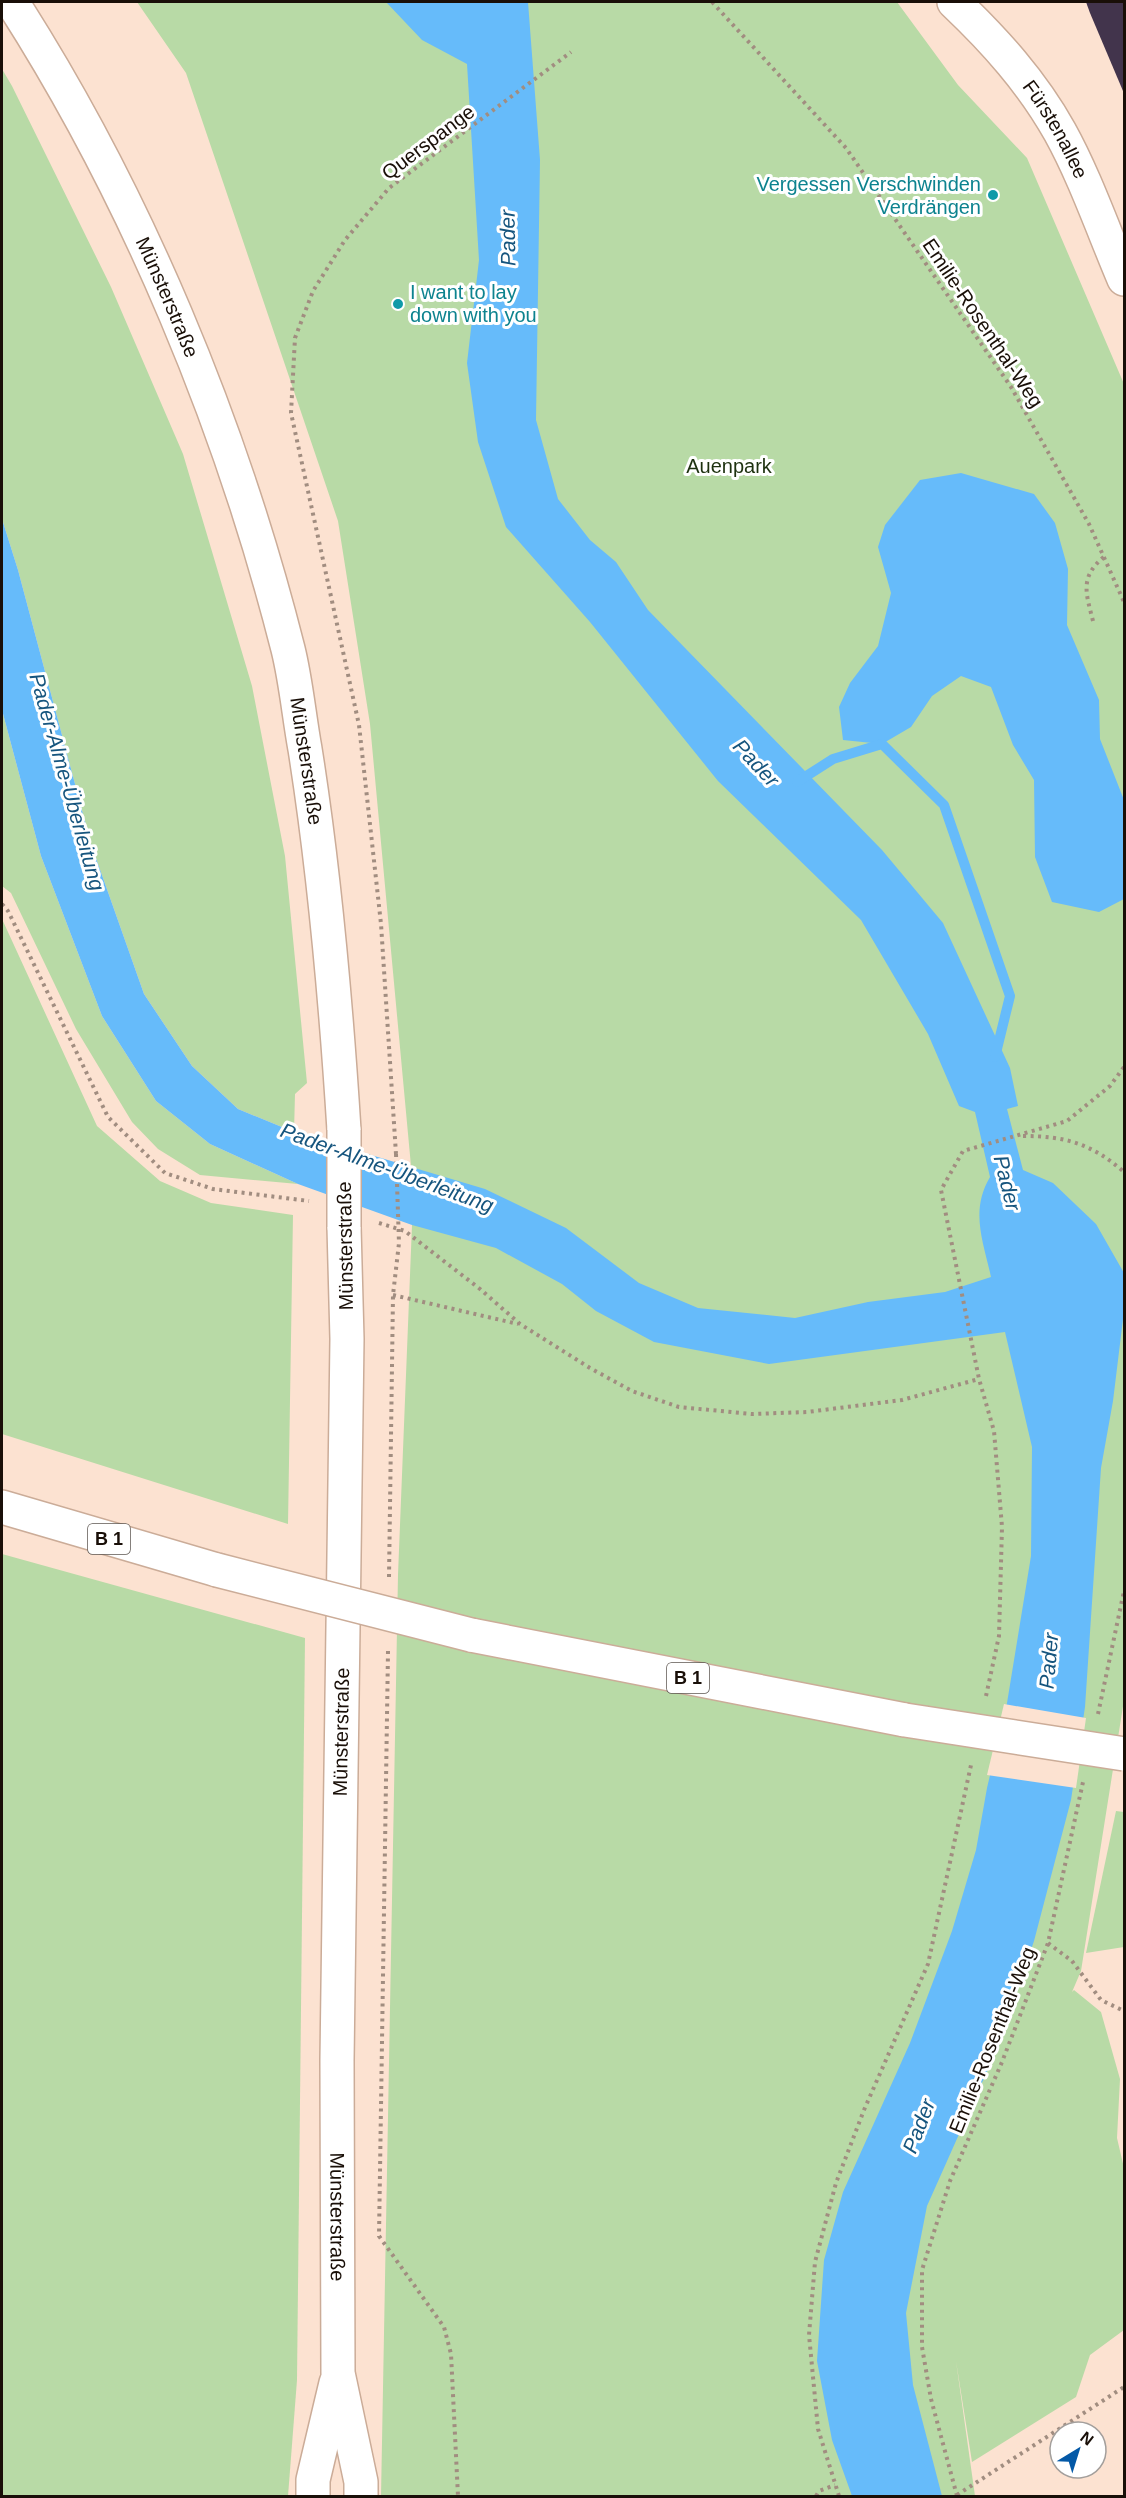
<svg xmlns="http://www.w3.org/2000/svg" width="1126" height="2498" font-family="Arial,sans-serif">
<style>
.green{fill:#b8daa6}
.water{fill:#66bbfa}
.pier{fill:#fce2d1}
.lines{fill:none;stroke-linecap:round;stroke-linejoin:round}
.stream{stroke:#66bbfa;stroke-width:10}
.building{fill:#42344c}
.secondary-casing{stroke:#cbac98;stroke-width:36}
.highway-casing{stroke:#cbac98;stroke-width:36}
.path{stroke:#a18d80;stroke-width:4;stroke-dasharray:3 4.5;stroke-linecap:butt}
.secondary{stroke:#fff;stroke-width:33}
.highway{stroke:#fff;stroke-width:33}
.secondary-bridge-casing{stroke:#cbac98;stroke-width:36;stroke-linecap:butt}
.highway-bridge-casing{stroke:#cbac98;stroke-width:36;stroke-linecap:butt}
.path-bridge{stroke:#a18d80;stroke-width:4;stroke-dasharray:3 4.5;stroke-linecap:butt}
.secondary-bridge{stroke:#fff;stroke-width:33}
.highway-bridge{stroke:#fff;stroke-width:33}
.culture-dot{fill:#0f9aa8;stroke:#fff;stroke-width:2}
.labels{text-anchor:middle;stroke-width:6;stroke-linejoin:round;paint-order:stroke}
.shield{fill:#fff;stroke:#5e5752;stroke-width:1.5}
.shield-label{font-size:18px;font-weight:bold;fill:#190f08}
.street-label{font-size:20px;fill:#190f08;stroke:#fff}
.culture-label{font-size:20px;fill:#0d838f;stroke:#fff;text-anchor:end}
.park-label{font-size:20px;fill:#1d310f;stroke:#fff}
.water-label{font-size:21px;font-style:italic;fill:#16557e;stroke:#fff}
</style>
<rect width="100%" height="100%" fill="#fce2d1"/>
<!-- green -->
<g class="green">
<polygon points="137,2 897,2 958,85 1027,158 1124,384 1124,1700 1081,1971 1072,1992 1074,1990 1101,2012 1120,2079 1117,2138 1124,2168 1124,2330 1090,2355 1076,2397 972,2462 956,2361 975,2496 381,2496 398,1575 412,1225 411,1166 370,724 338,521 186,73"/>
<polygon points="2,69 12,86 111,287 183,454 252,686 285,856 307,1083 295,1094 294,1132 238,1109 192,1066 144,994 91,844 18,570 2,519"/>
<polygon points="2,710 41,856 102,1016 156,1101 210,1144 298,1184 200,1175 158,1149 132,1122 76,1029 11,893 2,886"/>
<polygon points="2,919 97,1126 160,1181 211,1203 293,1215 288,1524 2,1434"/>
<polygon points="2,1554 305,1638 297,2380 288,2496 2,2496"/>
<polygon points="1116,1811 1124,1812 1124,1947 1086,1953"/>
</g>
<!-- water -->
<g class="water">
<path d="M386,2H528L540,160L536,420L558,499L590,540L616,562L648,610L882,850L943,923L1010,1068L1018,1106L1007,1109L1023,1170L1053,1183L1096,1224L1124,1273V1311L1113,1401L1101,1468L1085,1707L1071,1800L1034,1941L997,2049L927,2206L906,2313L913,2385L942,2496H852L832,2440L817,2361L824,2260L843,2192L910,2043L952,1931L976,1850L987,1788L1007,1703L1031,1556L1032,1447L1005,1332L769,1364L654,1342L596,1311L562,1284L496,1248L412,1225L298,1184L210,1144L156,1101L102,1016L41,856L2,710V519L18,570L91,844L144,994L192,1066L238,1109L294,1132L485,1189L566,1228L639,1283L698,1308L795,1318L868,1302L945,1292L991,1277C983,1240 970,1211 990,1177L975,1112L959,1106L928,1034L861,920L718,781L590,622L506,527L478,442L467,363L479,260L467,64L422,40Z"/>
<polygon points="961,473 1034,494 1055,523 1068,569 1067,625 1099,700 1100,739 1124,800 1124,899 1099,912 1052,902 1035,857 1034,780 1013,745 991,687 961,676 932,696 911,727 882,744 843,740 839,707 850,683 878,646 891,593 878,547 885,525 920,480"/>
</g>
<!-- pier -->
<polygon class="pier" points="1004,1704 1086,1718 1076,1788 987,1775"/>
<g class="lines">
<!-- stream -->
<polyline class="stream" points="797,782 833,759 882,744 944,805 1010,996 995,1057"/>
</g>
<!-- building -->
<polygon class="building" points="1086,2 1124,2 1123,91 1090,13"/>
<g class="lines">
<!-- secondary casing -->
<g class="secondary-casing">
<g id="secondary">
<path id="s1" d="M12,2C137,197 231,424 288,649C296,681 299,716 305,749C325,875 336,1003 344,1130"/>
<path id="s2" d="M954,2C995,41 1032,82 1060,132C1084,175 1104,232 1124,279"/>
<path id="s3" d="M344,1227L347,1339L337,2060L338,2373L361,2482V2496"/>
<polyline points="313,2496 313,2480 336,2383"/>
</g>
</g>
<!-- highway casing -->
<g class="highway-casing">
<g id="highway">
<polyline points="2,1507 217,1570"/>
<polyline points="471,1635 905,1720"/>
</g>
</g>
<!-- path -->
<g class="path">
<polyline points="712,2 846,148 1011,387 1089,524 1124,602"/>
<path d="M1093,621C1086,593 1079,577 1105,556"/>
<polyline points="2,904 8,911 108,1117 165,1173 213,1189 309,1201"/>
<path d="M1023,1136C1066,1136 1092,1144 1124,1172"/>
<polyline points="396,1154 381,924 359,725 291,413 295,338 313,291 345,240 389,188 571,52"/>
<polyline points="379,1223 405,1231 480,1289 520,1324 590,1368 632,1391 679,1407 752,1414 807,1412 902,1400 979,1379"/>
<polyline points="393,1295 518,1324"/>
<polyline points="389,1577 393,1295 399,1243"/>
<polyline points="388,1651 379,2236 444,2327 451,2354 458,2496"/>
<polyline points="986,1696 999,1636 1002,1527 994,1431 979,1379 941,1190 963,1151 1067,1121 1110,1086 1124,1067"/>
<polyline points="1098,1714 1124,1591"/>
<polyline points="1048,1943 1072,1961 1101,2000 1124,2011"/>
<polyline points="957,2495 1124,2387"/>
<polyline points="816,2496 819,2491 835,2485"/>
<polyline points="839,2496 818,2429 809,2335 815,2262 836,2183 864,2110 928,1964 971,1765"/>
<polyline points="957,2496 931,2399 922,2347 922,2270 950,2181 1002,2062 1048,1943 1083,1782"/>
</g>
<!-- secondary -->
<use href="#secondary" class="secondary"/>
<!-- highway -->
<use href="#highway" class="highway"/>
<!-- secondary-bridge casing -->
<g class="secondary-bridge-casing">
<polyline id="secondary-bridge" points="344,1130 344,1227"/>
</g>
<!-- highway-bridge casing -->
<g class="highway-bridge-casing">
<g id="highway-bridge">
<polyline points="217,1570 471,1635"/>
<polyline points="905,1720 1124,1754"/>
</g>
</g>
<!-- path-bridge -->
<polyline class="path-bridge" points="396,1154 399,1243"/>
<!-- secondary-bridge -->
<use href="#secondary-bridge" class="secondary-bridge"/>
<!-- highway-bridge -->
<use href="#highway-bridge" class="highway-bridge"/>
</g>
<!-- markers -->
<g class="culture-dot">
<circle cx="993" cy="195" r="6"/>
<circle cx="398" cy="304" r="6"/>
</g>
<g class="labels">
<!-- shield labels -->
<g class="shield">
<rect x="88" y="1524" width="42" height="30" rx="4.5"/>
<rect x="667" y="1663" width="42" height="30" rx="4.5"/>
</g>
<g class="shield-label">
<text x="109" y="1545">B 1</text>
<text x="688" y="1684">B 1</text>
</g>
<!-- street labels -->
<g class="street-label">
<text dy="7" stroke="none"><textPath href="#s2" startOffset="164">Fürstenallee</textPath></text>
<text transform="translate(428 142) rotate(-37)" y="7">Querspange</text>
<text dy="7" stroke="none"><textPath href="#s1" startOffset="334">Münsterstraße</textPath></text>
<text transform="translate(983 323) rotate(56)" y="7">Emilie-Rosenthal-Weg</text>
<text dy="7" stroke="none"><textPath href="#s1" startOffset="820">Münsterstraße</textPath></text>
<text transform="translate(345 1246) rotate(-91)" y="7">Münsterstraße</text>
<text transform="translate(341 1732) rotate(-89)" y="7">Münsterstraße</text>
<text transform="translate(992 2040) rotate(-68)" y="7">Emilie-Rosenthal-Weg</text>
<text dy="7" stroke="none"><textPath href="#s3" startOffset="990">Münsterstraße</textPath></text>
</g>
<!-- culture labels -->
<g class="culture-label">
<text x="981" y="191">Vergessen Verschwinden<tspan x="981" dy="23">Verdrängen</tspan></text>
<text x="410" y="299" text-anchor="start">I want to lay<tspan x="410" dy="23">down with you</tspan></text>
</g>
<!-- park labels -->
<g class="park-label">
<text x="729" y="473">Auenpark</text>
</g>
<!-- water labels -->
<g class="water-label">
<text transform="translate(508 238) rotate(-91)" y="7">Pader</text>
<text transform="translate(756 763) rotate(47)" y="7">Pader</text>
<text transform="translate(67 782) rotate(74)" y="7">Pader-Alme-Überleitung</text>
<text transform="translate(387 1168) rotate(20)" y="7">Pader-Alme-Überleitung</text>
<text transform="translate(1007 1183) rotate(76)" y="7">Pader</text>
<text transform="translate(1049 1661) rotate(-85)" y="7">Pader</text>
<text transform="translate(919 2126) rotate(-69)" y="7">Pader</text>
</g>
</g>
<!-- border -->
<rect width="1126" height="2498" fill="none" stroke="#190f08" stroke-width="6"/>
<!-- north arrow -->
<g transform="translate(1078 2450) rotate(38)"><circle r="28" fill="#ffffff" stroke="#a39f9c" stroke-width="1.5"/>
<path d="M0-4.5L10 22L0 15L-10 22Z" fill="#0459a7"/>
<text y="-9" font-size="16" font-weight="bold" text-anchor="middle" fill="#190f08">N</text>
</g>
</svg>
